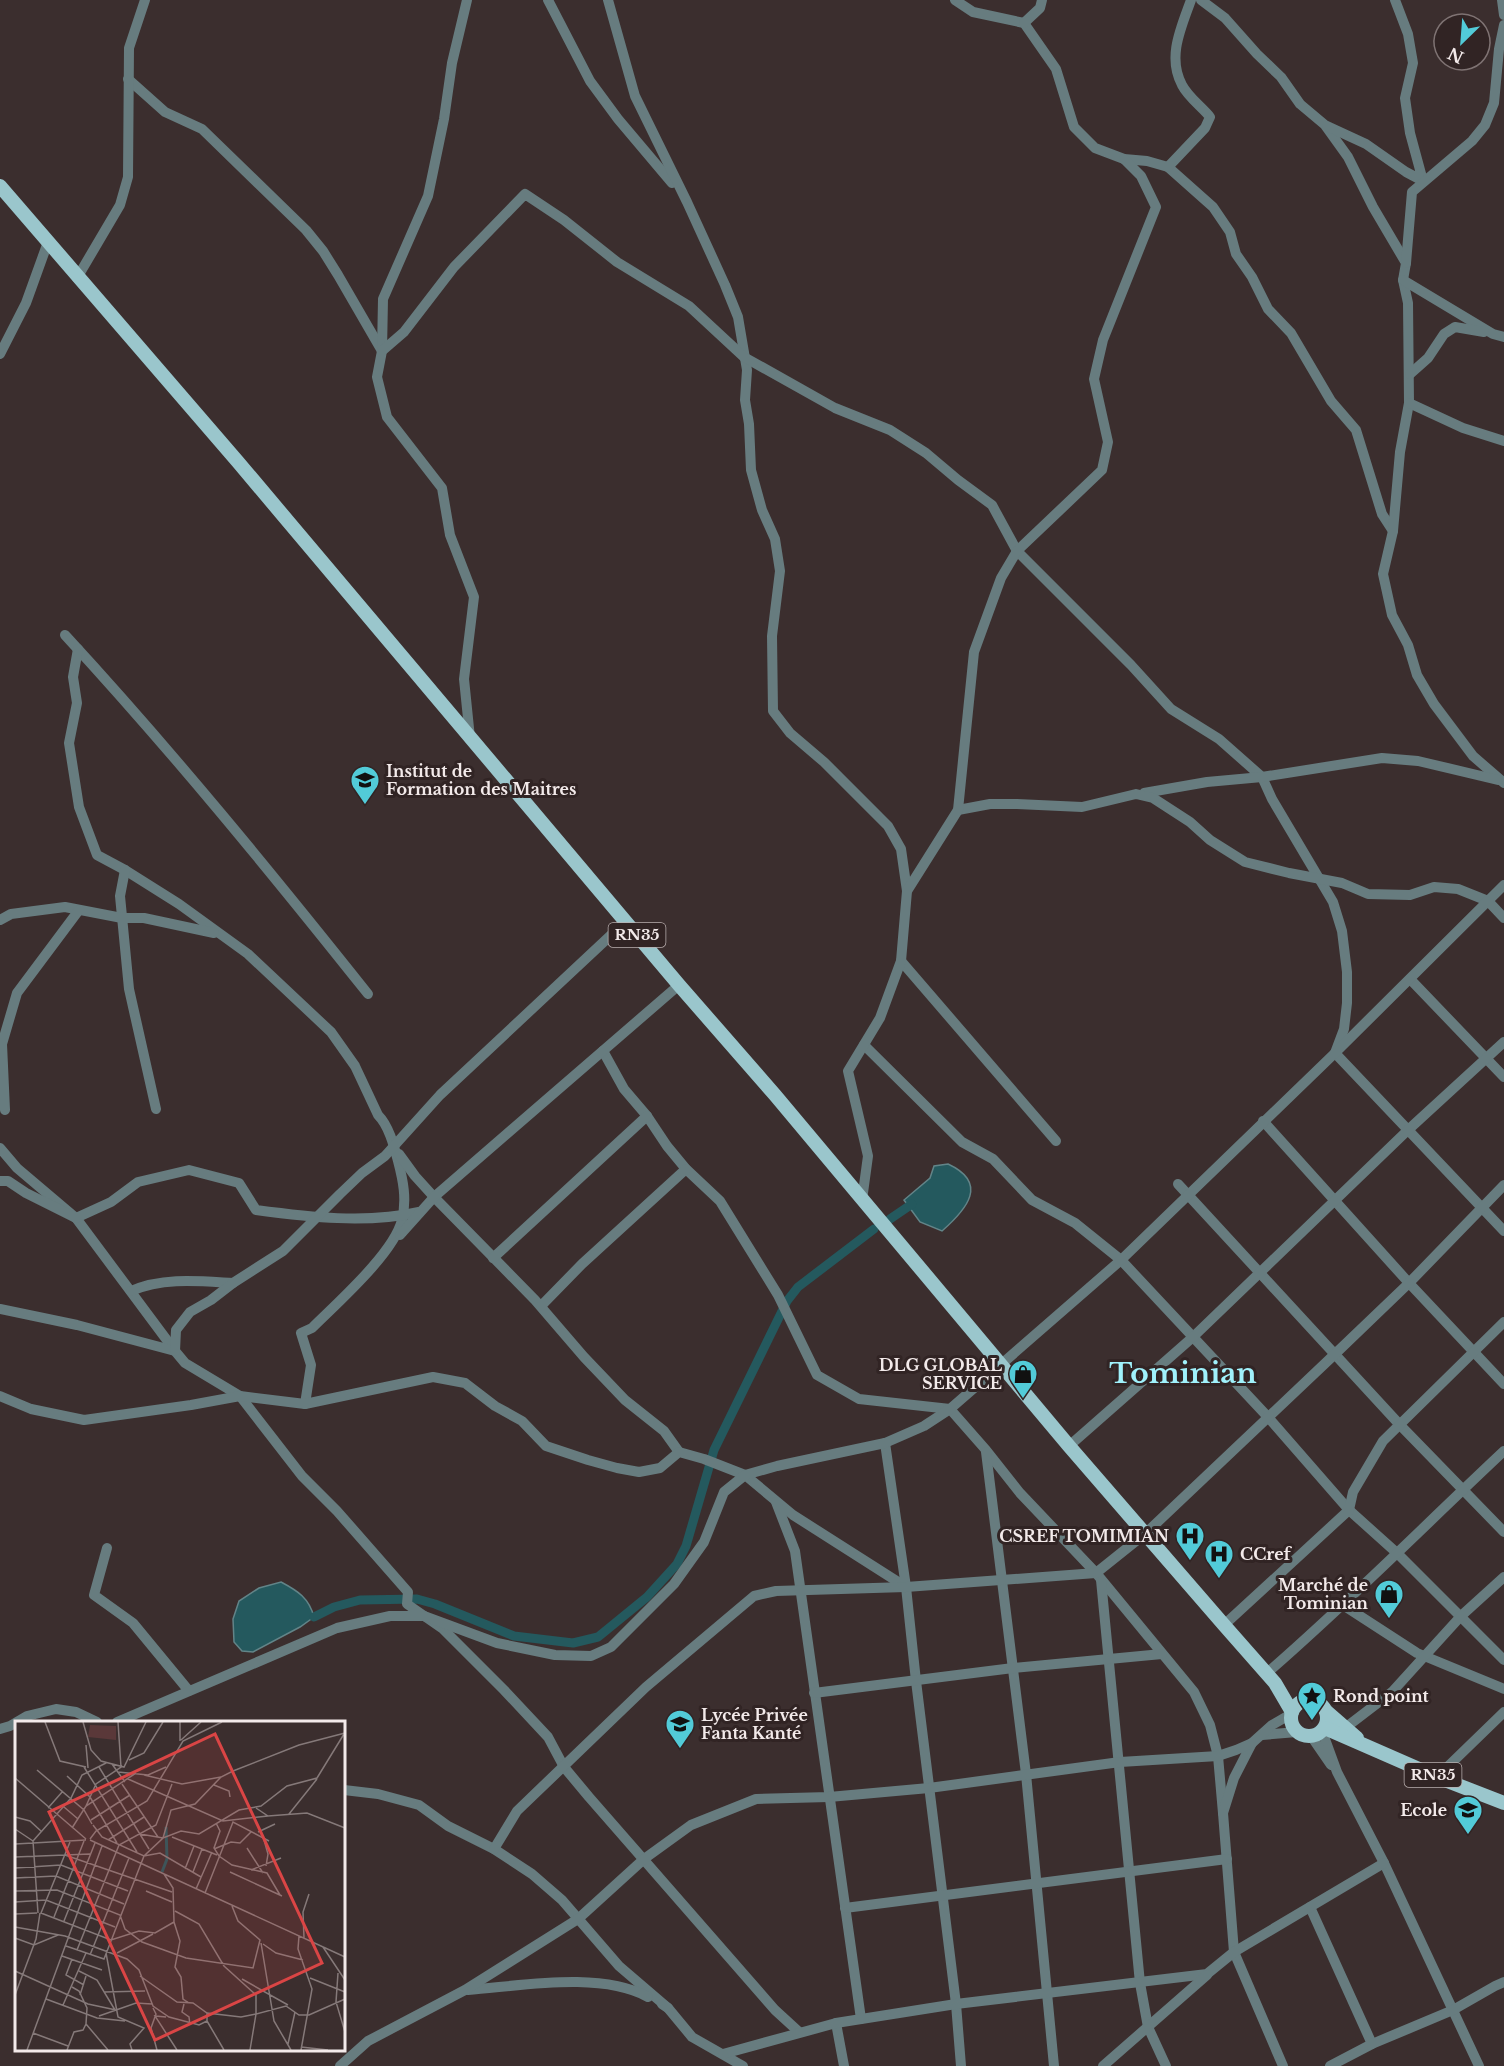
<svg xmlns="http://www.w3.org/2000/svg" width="1504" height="2066" font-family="'Libre Baskerville',serif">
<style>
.water{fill:#24595e;stroke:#628488;stroke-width:1.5}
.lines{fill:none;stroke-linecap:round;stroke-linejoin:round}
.canal{stroke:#24595e;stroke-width:9}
.minor{stroke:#677c7f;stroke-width:10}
.major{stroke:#9ac6cc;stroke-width:14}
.labels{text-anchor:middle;stroke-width:6;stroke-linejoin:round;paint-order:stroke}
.shield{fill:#312424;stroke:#b9afaf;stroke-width:1.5}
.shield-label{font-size:15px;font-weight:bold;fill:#f3eaea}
.poi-label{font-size:16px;font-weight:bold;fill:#f3eaea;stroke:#312424;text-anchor:start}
.town-label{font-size:28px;font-weight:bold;fill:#a0f1fb;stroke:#312424}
.inset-river{fill:none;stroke:#24595e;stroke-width:3}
.inset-road{fill:none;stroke:#857979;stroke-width:1.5}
.view{fill:#da4545;fill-opacity:0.15;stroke:#da4545;stroke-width:3}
.inset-edge{fill:none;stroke:#f3eaea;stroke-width:3}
</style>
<rect width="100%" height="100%" fill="#3b2e2e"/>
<!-- water -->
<g class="water">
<path d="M948,1164C989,1183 967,1209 942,1231L920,1222L904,1200L930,1178L934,1166Z"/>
<path d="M281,1582C298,1591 309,1598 314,1617L300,1627L253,1652L242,1651L234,1642L233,1619L239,1601L259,1588Z"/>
</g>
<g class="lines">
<!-- canal -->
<g class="canal">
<polyline points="890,1219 912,1204"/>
<polyline points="314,1617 334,1607 360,1600 417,1599 435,1604 514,1636 573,1643 598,1637 647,1597 677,1564 686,1546 714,1450 787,1301 798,1287 874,1229"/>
</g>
<!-- minor -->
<g class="minor">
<polyline points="548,0 590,81 618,119 672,183"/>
<polyline points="608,0 635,96 687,202 725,285 738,317 747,370 745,400 749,424 751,470 762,510 775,539 780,571 772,636 773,711 790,733 824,762 888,826 901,849 907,891"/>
<polyline points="955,0 973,12 1024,23 1056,69 1074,127 1095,148 1124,159 1147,161 1168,167 1213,207 1230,232 1236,254 1252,277 1268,309 1291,333 1331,401 1356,430 1382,514 1393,531"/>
<polyline points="1201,0 1225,18 1257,54 1281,77 1300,104 1325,125 1348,157 1373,207 1406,263 1403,280 1408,303 1409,403 1400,452 1393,531 1383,574 1392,615 1408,645 1417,675 1434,704 1473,756 1504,783"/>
<polyline points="1502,0 1504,15"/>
<polyline points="1024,23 1040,8 1042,0"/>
<polyline points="128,79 165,112 202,129 306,230 323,251 338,275 382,351"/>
<polyline points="1327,126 1366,144 1406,172 1423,181 1410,133 1405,98 1413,63 1408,34 1395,0"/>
<path d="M1168,167L1205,128L1210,117C1202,107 1188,97 1182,85C1167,57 1181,28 1191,0"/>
<polyline points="1406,263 1412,192 1472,141 1485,125 1494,103 1499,49 1504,25"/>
<polyline points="77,278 120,205 128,177 129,48 145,0"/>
<polyline points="1403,280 1493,334 1504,337"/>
<polyline points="382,351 383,299 428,196 444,119 452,63 467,0"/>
<polyline points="0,354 26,303 48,242"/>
<polyline points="1410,374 1428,358 1444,334 1455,327 1484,332"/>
<polyline points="1409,403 1463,428 1504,441"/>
<path d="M65,635C171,750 270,871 368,994"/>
<path d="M78,649L73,677L77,703L69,743L79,807L97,855L125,870L179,904L248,954L331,1032L355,1066L378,1115C389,1126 394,1146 398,1161C403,1180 407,1199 402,1220C394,1253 337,1303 312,1328L301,1333L311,1365L305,1404"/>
<polyline points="470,738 464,679 474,597 450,535 442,488 387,417 377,377 382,351 404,332 454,267 525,194 564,220 617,262 689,306 744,357 835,408 890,430 926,453 958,480 992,505 1017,551 1131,665 1171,709 1219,739 1262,777 1272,799 1333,902 1342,931 1347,972 1347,1003 1344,1029 1335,1053 1504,1231"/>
<polyline points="1144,793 1207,782 1262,777 1382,758 1418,761 1498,780"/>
<polyline points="958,810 990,804 1017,804 1082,807 1136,794 1153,798 1190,822 1210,840 1245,862 1289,873 1342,883 1368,894 1410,895 1434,887 1458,889 1488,901 1504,918"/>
<polyline points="125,870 120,896 129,989 156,1109"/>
<polyline points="0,920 11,914 65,907 122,918 144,918 214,933"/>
<polyline points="901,961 1056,1141"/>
<polyline points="1410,979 1504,1077"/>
<polyline points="864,1045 962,1142 993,1159 1032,1200 1075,1223 1121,1260 1267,1416 1349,1510 1398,1554 1504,1660"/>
<polyline points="603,1051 624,1089 647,1116 667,1146 686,1169 720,1201 778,1295 817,1375 859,1399 950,1409 986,1450 1020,1493 1096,1573 1194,1692 1210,1725 1218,1756 1223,1813"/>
<polyline points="5,1110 2,1044 17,993 79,910"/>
<polyline points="1263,1121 1409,1283 1504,1384"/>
<polyline points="0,1148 17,1168 76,1218 175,1351"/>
<polyline points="399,1154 415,1176 434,1197 535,1300 584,1357 625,1400 664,1431 679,1452"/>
<path d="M0,1181H8L26,1193L76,1218L111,1202L138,1182L189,1170L239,1183L256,1210C309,1217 366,1224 419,1212"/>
<polyline points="1178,1184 1400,1425 1504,1532"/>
<polyline points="862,1200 868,1156 848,1071 880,1018 901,961 907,891 958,810 974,652 1001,578 1017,551 1102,470 1108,442 1094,379 1103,340 1156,207 1141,176 1124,159"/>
<polyline points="400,1235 434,1197 679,985"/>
<polyline points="493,1258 647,1116"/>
<path d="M131,1291C163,1277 199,1281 233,1283"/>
<polyline points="541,1306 582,1264 686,1169"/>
<polyline points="0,1309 77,1325 175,1351 185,1363 240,1396 302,1476 337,1511 408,1592 407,1604 443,1629 504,1690 548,1737 564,1767 589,1797 775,2010 799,2032"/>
<polyline points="175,1351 176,1330 190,1312 211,1300 233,1283 283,1251 340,1194 362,1173 385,1156 440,1095 625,922"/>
<polyline points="0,1396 31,1409 84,1420 191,1405 240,1396 305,1404 433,1377 465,1383 495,1406 522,1421 546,1446 588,1460 617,1468 639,1472 660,1468 679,1452 704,1459 745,1475 793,1515 906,1587"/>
<polyline points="885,1443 906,1587 916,1681 956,2004 961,2066"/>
<polyline points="1069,1446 1193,1337 1408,1130 1504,1042"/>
<polyline points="986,1452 1026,1774 1054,2066"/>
<polyline points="776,1502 795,1551 861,2019"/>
<polyline points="107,1548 94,1595 133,1623 189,1691"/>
<polyline points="1101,1580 1140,1983 1148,2027 1166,2066"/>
<polyline points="1343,1605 1417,1653 1504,1689"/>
<polyline points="1224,1625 1349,1510 1353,1492 1383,1441 1504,1322"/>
<path d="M1267,1673C1349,1602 1425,1525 1504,1451"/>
<polyline points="814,1693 1013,1668 1162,1654"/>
<polyline points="117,1722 337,1628 390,1616 424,1616 497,1643 555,1655 591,1656 611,1647 674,1584 704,1542 724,1492 745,1475 777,1466 885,1443 924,1426 950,1409 1121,1260 1335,1053 1504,885"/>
<polyline points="1345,1728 1392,1692 1461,1616 1504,1577"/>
<polyline points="0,1729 10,1726 27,1716 56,1709 76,1712 97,1722"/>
<polyline points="1322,1731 1337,1772 1384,1863 1479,2066"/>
<polyline points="1262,1735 1297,1732"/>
<polyline points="1311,1736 1331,1765"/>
<polyline points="1252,1743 1234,1778 1223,1813 1234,1952 1283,2066"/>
<polyline points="1437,1777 1504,1712"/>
<polyline points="344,1790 378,1794 419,1805 448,1826 494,1849 532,1874 562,1900 619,1966 668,2008"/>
<polyline points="494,1849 517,1811 646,1687 754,1596 776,1591 906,1587 1096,1573 1146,1533 1335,1354 1409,1283 1504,1185"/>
<polyline points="1310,1907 1372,2044"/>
<polyline points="845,1908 1227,1859"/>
<path d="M468,1990C521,1986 600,1971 648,1997"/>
<polyline points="662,2004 668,2008 692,2037 743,2066"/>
<polyline points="836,2023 844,2066"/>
<polyline points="723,2054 836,2023 956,2004 1207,1974 1234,1952 1384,1863"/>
<polyline points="340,2066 368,2041 465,1990 578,1919 644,1859 691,1825 756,1799 829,1797 929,1788 1120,1762 1218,1756 1236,1750 1252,1743 1272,1725 1291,1714"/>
<polyline points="1103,2066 1207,1975"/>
<polyline points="1330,2066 1372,2044 1453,2010 1495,1986 1504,1982"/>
</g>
<!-- major -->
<g class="major">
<polyline points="0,186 238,462 679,985 775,1095 1069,1446 1224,1625 1275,1683 1292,1712"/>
<circle cx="1309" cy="1718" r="18"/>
<polyline points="1326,1711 1357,1738"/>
<polyline points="1325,1728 1437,1777 1504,1803"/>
</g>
</g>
<!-- icons -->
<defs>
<g id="school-pin" transform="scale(1.5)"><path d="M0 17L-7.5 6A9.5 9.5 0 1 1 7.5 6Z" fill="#52cbd8" stroke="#312424"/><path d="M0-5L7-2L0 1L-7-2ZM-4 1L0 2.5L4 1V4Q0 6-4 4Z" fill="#111"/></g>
<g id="shop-pin" transform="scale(1.5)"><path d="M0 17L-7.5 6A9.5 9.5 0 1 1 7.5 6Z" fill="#52cbd8" stroke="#312424"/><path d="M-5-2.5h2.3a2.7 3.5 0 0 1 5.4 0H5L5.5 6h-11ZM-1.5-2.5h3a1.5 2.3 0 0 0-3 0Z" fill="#111"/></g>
<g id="hospital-pin" transform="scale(1.5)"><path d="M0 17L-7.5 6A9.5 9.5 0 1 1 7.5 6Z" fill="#52cbd8" stroke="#312424"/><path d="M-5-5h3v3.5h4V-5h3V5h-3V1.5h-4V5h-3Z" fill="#111"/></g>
<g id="sight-pin" transform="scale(1.5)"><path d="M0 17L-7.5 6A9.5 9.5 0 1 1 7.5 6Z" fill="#52cbd8" stroke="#312424"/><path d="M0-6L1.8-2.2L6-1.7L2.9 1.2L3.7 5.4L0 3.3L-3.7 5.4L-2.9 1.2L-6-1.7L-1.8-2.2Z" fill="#111"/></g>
</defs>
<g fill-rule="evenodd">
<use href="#school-pin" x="365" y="780"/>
<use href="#shop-pin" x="1023" y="1374"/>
<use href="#hospital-pin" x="1190" y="1536"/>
<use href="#hospital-pin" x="1219" y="1554"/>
<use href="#shop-pin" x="1389" y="1594"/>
<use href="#sight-pin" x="1312" y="1696"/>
<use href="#school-pin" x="680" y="1724"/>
<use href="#school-pin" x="1468" y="1810"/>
</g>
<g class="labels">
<!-- shield labels -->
<g class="shield">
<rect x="608.5" y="923" width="57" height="24" rx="4.5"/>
<rect x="1404.5" y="1763" width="57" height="24" rx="4.5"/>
</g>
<g class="shield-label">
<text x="637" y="940">RN35</text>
<text x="1433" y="1780">RN35</text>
</g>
<!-- poi labels -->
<g class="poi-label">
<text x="386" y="777">Institut de<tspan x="386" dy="18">Formation des Maitres</tspan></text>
<text x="1002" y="1371" text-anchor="end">DLG GLOBAL<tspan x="1002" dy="18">SERVICE</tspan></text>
<text x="1169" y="1542" text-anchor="end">CSREF TOMIMIAN</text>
<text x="1240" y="1560">CCref</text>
<text x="1368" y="1591" text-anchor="end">Marché de<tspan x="1368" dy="18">Tominian</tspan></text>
<text x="1333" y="1702">Rond point</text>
<text x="701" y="1721">Lycée Privée<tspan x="701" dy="18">Fanta Kanté</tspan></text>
<text x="1447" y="1816" text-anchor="end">Ecole</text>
</g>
<!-- town labels -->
<g class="town-label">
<text x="1183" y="1383">Tominian</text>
</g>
</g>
<!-- overview -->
<g transform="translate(15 1721)">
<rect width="330" height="330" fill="#3b2e2e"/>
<path d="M75,4L101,5V19L73,16Z" fill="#5a3839"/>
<path class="inset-river" d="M147,151L152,138L151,106"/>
<path class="inset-road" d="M30,1L45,40L71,46M68,1L76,29L86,40L109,46L131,1M165,1V20M166,19L186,1M71,24L73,47M114,39L129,32L148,1M97,43L110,61M69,46L122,131M84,46L134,128M22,49L69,89L77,103M103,51L133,54L151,46M129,54L167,63L206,56M52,55L75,76L102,122M0,57L71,118M113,58L208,100L253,95M107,63L143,116M199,64L214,70L215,76M71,85L81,63L106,46L103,1M49,86L63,98M33,87L48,70M241,87L253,95L292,92L330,107M274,93L302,58M0,96L15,100L27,111M76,99L115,74M201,102L205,110L199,127L204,135L217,144L252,152L265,174M78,104L87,116L129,135L145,132L186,156M57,107L71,85L121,52M0,108L18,120M243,111L260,103M125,113L148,117L166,110L184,113L224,89L246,85L272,65L302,57L329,13M157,116L202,134M75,118L81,110L132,80L168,20L207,1M75,119L330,236M93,119L129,96M249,119L253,133L251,145M55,121L26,192L96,219L124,210L140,212L159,201M0,123L71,119M232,127L248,152M199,128L216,121L225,122L236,111M50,134L157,171M0,136L75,133M0,147L46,144L113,170M170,148L179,125M236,149L266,137M178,151L187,128M215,151L267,175M149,153L158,167L159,201L165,220L160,246L166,256L168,278L174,282M0,157L41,155L109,183M181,168L197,131M0,170L42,169L105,194L110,208L127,221L171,237L238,247L245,219L223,200L217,185M131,170L157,181M190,172L218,101L254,120M0,181L31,179L100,206M23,192L18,120L56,77L67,54L91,42M0,193L22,192M39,196L69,120M49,200L80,122M0,206L50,215L112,238L124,249L138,285L154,296L184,304L192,300V292M284,215L283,228L297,268L286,329M0,217L19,224L43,214M289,217L288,191L294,173M246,222L259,300L276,329M248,223L261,232L288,239M51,225L89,238L129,135L148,117L156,89L180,83L206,56L218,50L284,24L330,12M308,226L330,259M62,229L104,124L141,104L157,63M91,232L103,296L129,307L115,323L117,329M102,232L138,213M75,234L114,137M47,235L87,249M57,238L51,254L69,264M0,250L73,283L101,289M64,250L82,259L100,289M323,252L321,281L330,311M125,255L162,281L178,282L192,292L226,296L241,293V274L209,245L184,203L160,190M295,257L330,271M227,258L273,284M57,266L64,270L72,287L71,303L93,329M89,271L130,270M0,274L21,218L25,192M65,274L71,255M31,278L82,297L110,300M169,283L167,291L174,296L175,304M48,284L71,232M138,287L141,293L136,307L142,329M84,295L121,282L137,283M151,296L140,295L162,329M192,300L209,329M18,312L53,325M273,323L280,291M286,326L313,329M12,329L87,125M52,329L59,311L68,309L71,303M235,329L241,293L271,285L284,294H294L330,278"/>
<path class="view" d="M200,13L307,242L140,319L34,91Z"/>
<rect width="330" height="330" class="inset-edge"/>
</g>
<!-- north arrow -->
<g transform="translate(1462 42) rotate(205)"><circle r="28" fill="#312424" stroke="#7f7373" stroke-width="1.5"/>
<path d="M0-4.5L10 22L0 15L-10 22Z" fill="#52cbd8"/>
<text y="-9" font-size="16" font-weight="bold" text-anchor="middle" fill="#f3eaea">N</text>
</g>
</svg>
